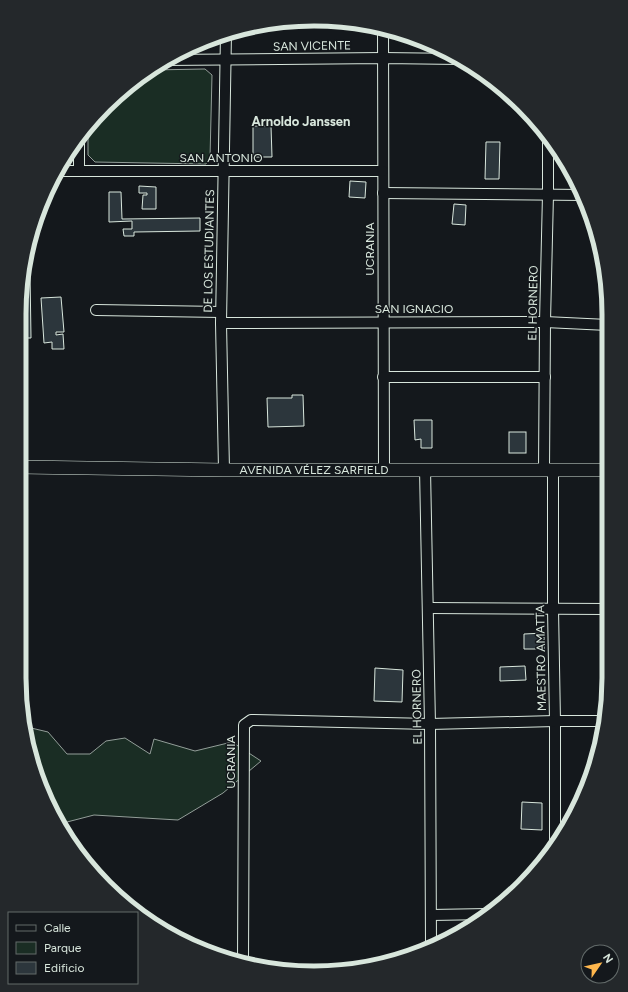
<svg xmlns="http://www.w3.org/2000/svg" width="628" height="992" font-family="Figtree,sans-serif">
<style>
.green{fill:#1a2d24;stroke:#939e99}
.building{fill:#2c363c;stroke:#d8e6dc}
.lines{fill:none;stroke-linecap:round;stroke-linejoin:round}
.minor-casing{stroke:#d8e6dc;stroke-width:12}
.major-casing{stroke:#d8e6dc;stroke-width:14}
.minor{stroke:#14181c;stroke-width:10}
.major{stroke:#14181c;stroke-width:13}
.labels{text-anchor:middle;stroke-width:3;stroke-linejoin:round;paint-order:stroke}
.street-label{font-size:12px;fill:#d8e6dc;stroke:#14181c}
.neighbourhood-label{font-size:13px;font-weight:bold;fill:#d8e6dc;stroke:#14181c}
.rim{fill:none;stroke:#d8e6dc;stroke-width:5}
</style>
<rect width="100%" height="100%" fill="#14181c"/>
<!-- green -->
<g class="green">
<polygon points="205,69 212,75 210,158 206,164 95,162 88,155 88,125 120,92 151,70"/>
<polygon points="27,727 48,732 67,754 90,754 106,741 125,738 150,754 154,739 195,751 232,742 261,761 223,793 178,820 94,815 67,822 66,837 35,773"/>
</g>
<!-- building -->
<g class="building">
<polygon points="253,126 271,126 272,157 253,157"/>
<polygon points="486,142 500,142 499,179 485,179"/>
<polygon points="350,181 366,182 365,198 349,197"/>
<polygon points="139,186 156,187 156,209 142,209 143,195 147,195 147,193 139,193"/>
<polygon points="109,192 121,192 122,219 200,218 200,231 134,232 134,236 124,236 123,229 132,229 132,221 109,222"/>
<polygon points="454,204 466,205 465,225 452,224"/>
<polygon points="22,273 30,273 31,338 21,338"/>
<polygon points="61,297 64,332 56,332 56,335 63,334 64,349 52,349 52,342 44,343 41,298"/>
<polygon points="292,395 303,395 304,426 268,427 267,398 292,398"/>
<polygon points="414,420 432,420 432,448 421,448 421,439 415,440"/>
<rect x="509" y="432" width="17" height="21"/>
<polygon points="544,633 544,649 524,649 524,634"/>
<polygon points="525,666 526,680 500,681 500,667"/>
<polygon points="375,668 403,670 402,702 374,701"/>
<polygon points="522,802 542,803 542,830 521,829"/>
</g>
<g class="lines">
<!-- minor casing -->
<g class="minor-casing">
<g id="minor">
<polyline points="383,28 384,469"/>
<polyline points="164,60 383,58 460,59"/>
<polyline points="59,171 383,171"/>
<polyline points="79,171 79,136"/>
<polyline points="383,193 583,195"/>
<polyline points="96,310 221,312"/>
<polyline points="221,323 545,322 608,325"/>
<polyline points="383,377 545,377"/>
<polyline points="425,469 430,724 431,945"/>
<polyline points="544,469 545,322 548,194 548,138"/>
<polyline points="553,469 553,609 555,721 555,845"/>
<polyline points="224,470 221,323 226,33"/>
<polyline points="429,608 607,609"/>
<polyline points="431,915 488,914"/>
<polyline points="243,962 244,725 251,720 430,724 555,721 605,721"/>
</g>
</g>
<!-- major casing -->
<g class="major-casing">
<g id="major">
<path id="s1" d="M20,467L224,470H608"/>
</g>
</g>
<!-- minor -->
<use href="#minor" class="minor"/>
<!-- major -->
<use href="#major" class="major"/>
</g>
<g class="labels">
<!-- street labels -->
<g class="street-label">
<text transform="translate(312 46) rotate(-1)" y="4">SAN VICENTE</text>
<text x="221" y="162">SAN ANTONIO</text>
<text transform="translate(370 249) rotate(-90)" y="4">UCRANIA</text>
<text transform="translate(209 251) rotate(-89)" y="4">DE LOS ESTUDIANTES</text>
<text transform="translate(533 303) rotate(-89)" y="4">EL HORNERO</text>
<text x="414" y="313">SAN IGNACIO</text>
<text dy="4" stroke="none"><textPath href="#s1" startOffset="294">AVENIDA VÉLEZ SARFIELD</textPath></text>
<text transform="translate(541 658) rotate(-91)" y="4">MAESTRO AMATTA</text>
<text transform="translate(417 707) rotate(-91)" y="4">EL HORNERO</text>
<text transform="translate(231 762) rotate(-90)" y="4">UCRANIA</text>
</g>
<!-- neighbourhood labels -->
<g class="neighbourhood-label">
<text x="301" y="126">Arnoldo Janssen</text>
</g>
</g>
<!-- crop -->
<path d="M0 0H628V992H0ZM314 26H314A288 288 0 0 1 602 314V678A288 288 0 0 1 314 966H314A288 288 0 0 1 26 678V314A288 288 0 0 1 314 26Z" fill="#24282b" fill-rule="evenodd"/>
<path class="rim" d="M314 26H314A288 288 0 0 1 602 314V678A288 288 0 0 1 314 966H314A288 288 0 0 1 26 678V314A288 288 0 0 1 314 26Z"/>
<!-- legend -->
<rect x="8" y="912" width="130" height="72" fill="#14181c" stroke="#626a69"/>
<rect x="16" y="925" width="20" height="6" fill="#14181c" stroke="#626a69"/>
<text x="44" y="932" font-size="12" fill="#d8e6dc">Calle</text>
<rect x="16" y="942" width="20" height="12" fill="#1a2d24" stroke="#626a69"/>
<text x="44" y="952" font-size="12" fill="#d8e6dc">Parque</text>
<rect x="16" y="962" width="20" height="12" fill="#2c363c" stroke="#626a69"/>
<text x="44" y="972" font-size="12" fill="#d8e6dc">Edificio</text>
<!-- north arrow -->
<g transform="translate(600 964) rotate(56)"><circle r="19" fill="#14181c" stroke="#626a69"/>
<path d="M0-3L7 15L0 10L-7 15Z" fill="#ffb74d"/>
<text y="-6" font-size="11" font-weight="bold" text-anchor="middle" fill="#d8e6dc">N</text>
</g>
</svg>
